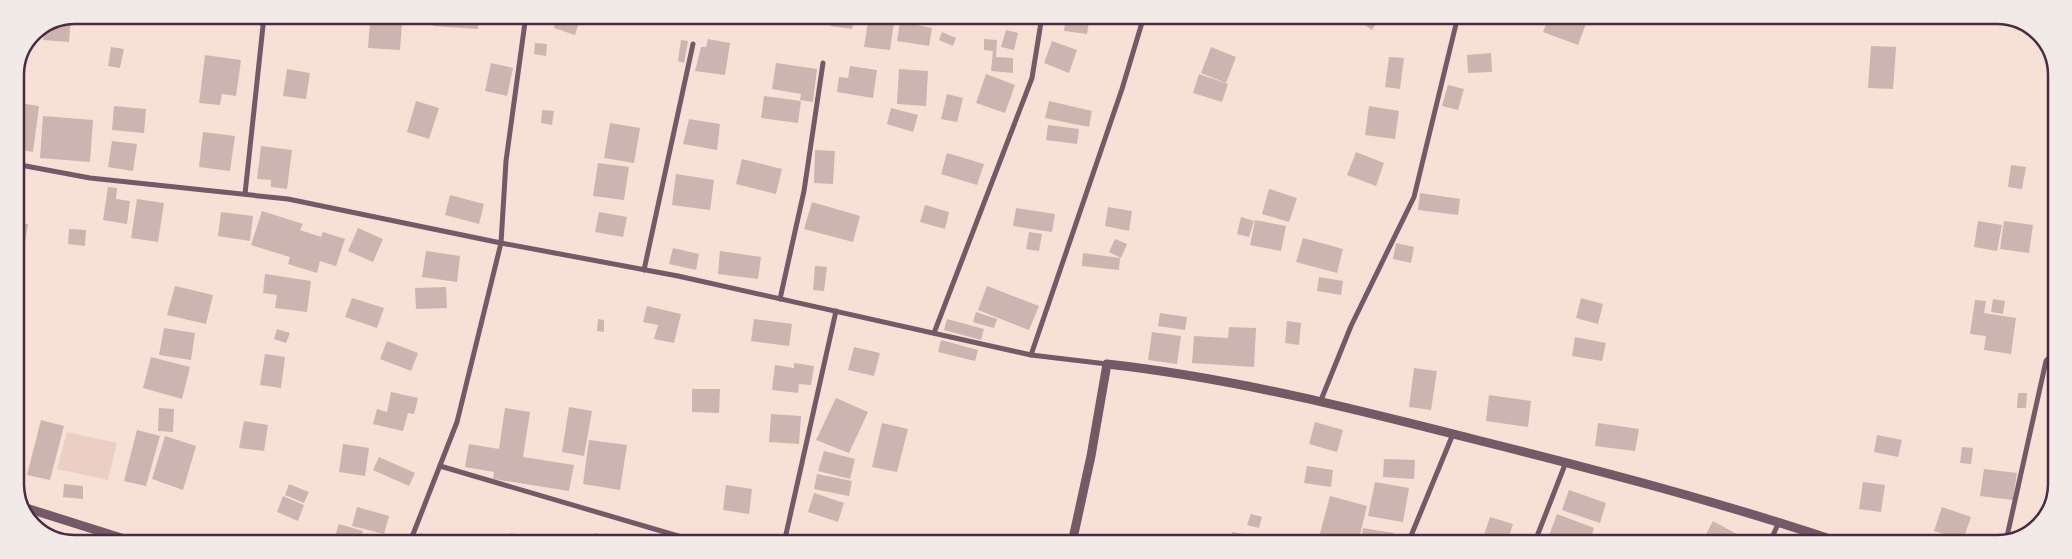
<svg xmlns="http://www.w3.org/2000/svg" width="2072" height="559" font-family="Figtree,sans-serif">
<style>
.green{fill:#ebcfc5}
.building{fill:#ccb4b1}
.lines{fill:none;stroke-linecap:round;stroke-linejoin:round}
.minor{stroke:#755966;stroke-width:5}
.tertiary{stroke:#755966;stroke-width:9}
.rim{fill:none;stroke:#4a2c40;stroke-width:2.5}
</style>
<rect width="100%" height="100%" fill="#f7e1d7"/>
<!-- green -->
<polygon class="green" points="67,432 117,443 108,480 57,469"/>
<!-- building -->
<g class="building">
<polygon points="434,15 479,15 478,29 433,26"/>
<polygon points="541,15 546,15 581,16 575,35 554,28 556,21"/>
<polygon points="71,16 69,42 43,40 44,28"/>
<polygon points="832,16 855,16 852,29 830,26"/>
<polygon points="869,16 895,16 890,50 864,47"/>
<polygon points="1066,16 1090,16 1087,34 1064,31"/>
<polygon points="1150,16 1170,16 1167,25 1149,19"/>
<polygon points="1351,16 1381,16 1372,30"/>
<polygon points="1549,16 1575,17 1587,21 1578,45 1543,32"/>
<polygon points="370,21 402,23 400,50 368,48"/>
<polygon points="900,22 932,28 929,46 897,41"/>
<polygon points="1006,30 1018,33 1014,50 1001,47"/>
<polygon points="942,32 956,38 953,46 939,40"/>
<polygon points="708,39 730,43 725,75 695,71 701,47 706,47"/>
<polygon points="984,39 997,40 996,57 1013,58 1013,73 991,71 993,51 984,50"/>
<polygon points="681,40 688,41 684,63 678,61"/>
<polygon points="1052,41 1077,50 1069,73 1044,63"/>
<polygon points="535,43 547,44 546,56 534,54"/>
<polygon points="1871,46 1896,47 1893,89 1868,88"/>
<polygon points="111,47 124,49 120,68 108,66"/>
<polygon points="1211,47 1236,57 1226,83 1201,73"/>
<polygon points="1491,53 1492,72 1468,73 1467,55"/>
<polygon points="205,55 241,60 236,96 222,94 220,105 199,103"/>
<polygon points="1389,57 1404,58 1400,89 1385,87"/>
<polygon points="491,63 513,68 507,96 485,91"/>
<polygon points="776,63 817,69 813,102 800,100 801,94 772,89"/>
<polygon points="850,66 877,70 873,98 837,92 839,77 848,78"/>
<polygon points="287,69 310,73 306,99 283,96"/>
<polygon points="899,69 928,71 926,106 897,104"/>
<polygon points="986,74 1015,85 1005,113 976,103"/>
<polygon points="1199,74 1228,84 1222,102 1193,93"/>
<polygon points="1448,85 1464,89 1458,110 1442,106"/>
<polygon points="947,94 963,98 957,122 941,119"/>
<polygon points="764,96 801,101 798,123 761,118"/>
<polygon points="416,101 439,108 429,139 407,132"/>
<polygon points="1049,101 1092,111 1089,127 1045,118"/>
<polygon points="20,103 39,106 33,152 15,149"/>
<polygon points="114,106 146,109 144,133 112,130"/>
<polygon points="1369,106 1399,111 1395,139 1365,135"/>
<polygon points="891,108 918,115 913,132 887,124"/>
<polygon points="542,110 554,111 552,125 541,123"/>
<polygon points="43,116 93,120 90,162 40,158"/>
<polygon points="689,119 720,124 717,150 683,144"/>
<polygon points="610,123 640,128 634,163 604,158"/>
<polygon points="1048,125 1079,129 1077,144 1046,140"/>
<polygon points="203,132 235,136 230,171 199,167"/>
<polygon points="112,141 137,144 133,171 108,167"/>
<polygon points="261,146 292,150 287,189 271,187 271,180 257,179"/>
<polygon points="815,150 835,151 833,184 814,183"/>
<polygon points="1356,152 1384,163 1376,186 1347,175"/>
<polygon points="947,153 984,164 977,185 941,174"/>
<polygon points="742,159 782,169 776,194 736,184"/>
<polygon points="598,163 629,167 624,200 593,196"/>
<polygon points="2011,165 2026,167 2022,189 2008,187"/>
<polygon points="676,174 714,180 710,210 672,205"/>
<polygon points="108,187 117,188 116,199 130,201 127,224 103,220"/>
<polygon points="1269,189 1297,198 1289,222 1262,214"/>
<polygon points="1420,193 1460,199 1458,215 1418,210"/>
<polygon points="450,195 484,204 479,224 445,215"/>
<polygon points="137,199 164,203 158,242 131,238"/>
<polygon points="812,202 860,216 853,242 804,229"/>
<polygon points="925,205 949,212 945,229 920,222"/>
<polygon points="1108,207 1132,211 1129,231 1105,226"/>
<polygon points="1016,208 1055,214 1052,232 1013,226"/>
<polygon points="262,211 303,224 300,230 321,237 323,232 345,239 336,266 320,261 317,273 288,264 290,257 251,245"/>
<polygon points="221,212 253,216 250,241 218,236"/>
<polygon points="599,212 627,217 623,237 595,232"/>
<polygon points="1241,217 1254,221 1249,237 1237,234"/>
<polygon points="1255,220 1286,226 1281,251 1250,245"/>
<polygon points="1978,221 2002,225 1997,251 1974,247"/>
<polygon points="2004,221 2033,225 2029,253 2000,249"/>
<polygon points="15,222 28,224 24,249 15,248"/>
<polygon points="358,228 383,239 373,262 348,251"/>
<polygon points="69,229 86,230 85,246 68,244"/>
<polygon points="1029,232 1042,234 1039,251 1026,249"/>
<polygon points="1303,238 1343,249 1337,273 1296,262"/>
<polygon points="1115,239 1127,244 1121,258 1109,252"/>
<polygon points="1396,243 1414,247 1411,263 1393,259"/>
<polygon points="673,248 699,254 696,270 669,264"/>
<polygon points="426,251 460,256 457,282 422,277"/>
<polygon points="720,251 761,257 758,279 718,274"/>
<polygon points="1083,253 1120,258 1119,270 1082,266"/>
<polygon points="815,266 827,267 824,291 813,290"/>
<polygon points="265,274 311,281 307,312 275,308 277,295 263,293"/>
<polygon points="1319,277 1343,281 1341,295 1317,291"/>
<polygon points="175,286 213,295 206,324 167,315"/>
<polygon points="987,286 1039,306 1029,330 978,310"/>
<polygon points="446,287 447,308 416,309 415,288"/>
<polygon points="352,298 384,308 377,328 345,317"/>
<polygon points="1581,298 1603,304 1598,324 1576,318"/>
<polygon points="1993,299 2005,301 2003,314 1991,312"/>
<polygon points="1975,300 1986,301 1984,313 2016,318 2011,354 1984,350 1986,336 1970,334"/>
<polygon points="647,306 681,314 674,343 654,339 658,325 643,322"/>
<polygon points="976,312 997,319 994,328 973,322"/>
<polygon points="1160,313 1187,317 1185,330 1158,326"/>
<polygon points="598,319 604,320 604,332 597,331"/>
<polygon points="754,319 792,324 789,346 751,341"/>
<polygon points="947,319 984,329 981,340 944,330"/>
<polygon points="1287,321 1301,323 1299,345 1285,343"/>
<polygon points="1229,327 1256,328 1254,367 1192,363 1194,336 1228,338"/>
<polygon points="164,328 195,333 191,360 159,355"/>
<polygon points="277,329 290,333 286,343 274,339"/>
<polygon points="1152,332 1181,336 1177,364 1148,360"/>
<polygon points="1575,337 1606,343 1602,361 1572,356"/>
<polygon points="941,340 978,350 975,361 938,352"/>
<polygon points="387,341 418,353 411,371 380,359"/>
<polygon points="854,347 880,353 874,376 848,370"/>
<polygon points="265,354 285,357 281,388 260,385"/>
<polygon points="151,357 190,367 182,399 143,388"/>
<polygon points="794,363 814,366 811,385 799,384 798,393 772,390 775,365 794,368"/>
<polygon points="1414,368 1437,371 1431,410 1409,407"/>
<polygon points="692,389 720,389 719,413 692,412"/>
<polygon points="391,392 418,398 414,414 408,413 403,431 373,424 377,409 387,412"/>
<polygon points="2018,393 2027,393 2026,408 2017,408"/>
<polygon points="1489,395 1531,401 1528,427 1486,421"/>
<polygon points="2053,395 2055,395 2055,424 2049,423"/>
<polygon points="836,398 868,412 849,453 816,440"/>
<polygon points="569,407 592,411 584,456 562,452"/>
<polygon points="159,408 174,409 173,432 158,431"/>
<polygon points="505,408 530,412 523,457 574,465 569,491 493,479 494,472 465,467 469,444 499,449"/>
<polygon points="771,414 801,416 799,444 769,442"/>
<polygon points="41,420 64,426 50,480 27,475"/>
<polygon points="244,421 268,425 264,451 239,448"/>
<polygon points="1315,422 1343,430 1337,452 1309,444"/>
<polygon points="882,423 908,429 897,472 872,467"/>
<polygon points="1598,423 1639,429 1635,451 1595,446"/>
<polygon points="137,430 160,436 146,486 124,481"/>
<polygon points="1877,435 1902,440 1898,457 1874,452"/>
<polygon points="165,436 196,446 183,490 152,479"/>
<polygon points="589,440 627,445 620,490 583,484"/>
<polygon points="343,444 369,448 365,476 339,472"/>
<polygon points="1962,447 1973,448 1971,464 1960,463"/>
<polygon points="824,451 855,459 850,479 818,471"/>
<polygon points="379,457 415,473 409,486 373,470"/>
<polygon points="1384,459 1415,460 1414,479 1383,477"/>
<polygon points="1307,466 1333,470 1331,487 1304,483"/>
<polygon points="1984,469 2017,473 2013,500 1980,496"/>
<polygon points="817,474 852,481 849,496 814,489"/>
<polygon points="1375,482 1409,488 1403,522 1368,516"/>
<polygon points="1863,482 1885,485 1881,512 1859,509"/>
<polygon points="64,484 83,486 83,499 63,497"/>
<polygon points="289,484 309,492 304,503 285,495"/>
<polygon points="726,485 752,489 749,514 723,510"/>
<polygon points="1569,490 1606,503 1600,523 1562,510"/>
<polygon points="814,493 844,503 838,522 808,512"/>
<polygon points="283,496 304,505 298,521 277,512"/>
<polygon points="1330,496 1367,506 1358,543 1342,543 1319,537"/>
<polygon points="357,507 389,516 384,534 352,526"/>
<polygon points="1942,507 1971,517 1963,540 1934,531"/>
<polygon points="1251,514 1262,517 1259,528 1247,525"/>
<polygon points="1557,514 1594,528 1589,544 1554,544 1547,541"/>
<polygon points="1490,517 1513,524 1507,543 1482,541"/>
<polygon points="1713,521 1751,542 1750,544 1701,544"/>
<polygon points="339,524 363,531 360,542 333,542"/>
<polygon points="1363,528 1394,533 1393,543 1361,543"/>
<polygon points="1232,532 1267,538 1266,543 1230,543"/>
<polygon points="421,533 442,542 417,542"/>
<polygon points="510,533 543,539 542,543 509,542"/>
<polygon points="595,533 616,537 615,543 593,543"/>
<polygon points="622,537 644,540 644,543 621,543"/>
</g>
<g class="lines">
<!-- minor -->
<g class="minor">
<polyline points="15,100 21,61"/>
<polyline points="15,164 90,178 288,199 501,243 678,276 1031,355 1107,364"/>
<polyline points="245,194 263,26 260,15"/>
<polyline points="644,270 693,44"/>
<polyline points="780,299 804,191 823,63"/>
<polyline points="934,333 1032,78 1042,16"/>
<polyline points="1031,355 1122,89 1144,16"/>
<polyline points="1321,400 1351,326 1414,197 1458,16"/>
<polyline points="440,466 702,543"/>
<polyline points="2006,541 2046,361 2056,350"/>
<polyline points="410,542 457,422 501,243 506,161 526,15"/>
<polyline points="784,543 836,311"/>
<polyline points="1408,543 1453,434"/>
<polyline points="1534,544 1566,462"/>
<polyline points="1769,544 1779,522"/>
</g>
<!-- tertiary -->
<g class="tertiary">
<polyline points="23,507 134,542"/>
<path d="M1072,543L1091,456L1107,364C1233,378 1355,409 1477,440C1601,471 1724,503 1845,544"/>
</g>
</g>
<!-- crop -->
<path d="M0 0H2072V559H0ZM75 24H1997A51 51 0 0 1 2048 75V484A51 51 0 0 1 1997 535H75A51 51 0 0 1 24 484V75A51 51 0 0 1 75 24Z" fill="#f1eae7" fill-rule="evenodd"/>
<path class="rim" d="M75 24H1997A51 51 0 0 1 2048 75V484A51 51 0 0 1 1997 535H75A51 51 0 0 1 24 484V75A51 51 0 0 1 75 24Z"/>
</svg>
